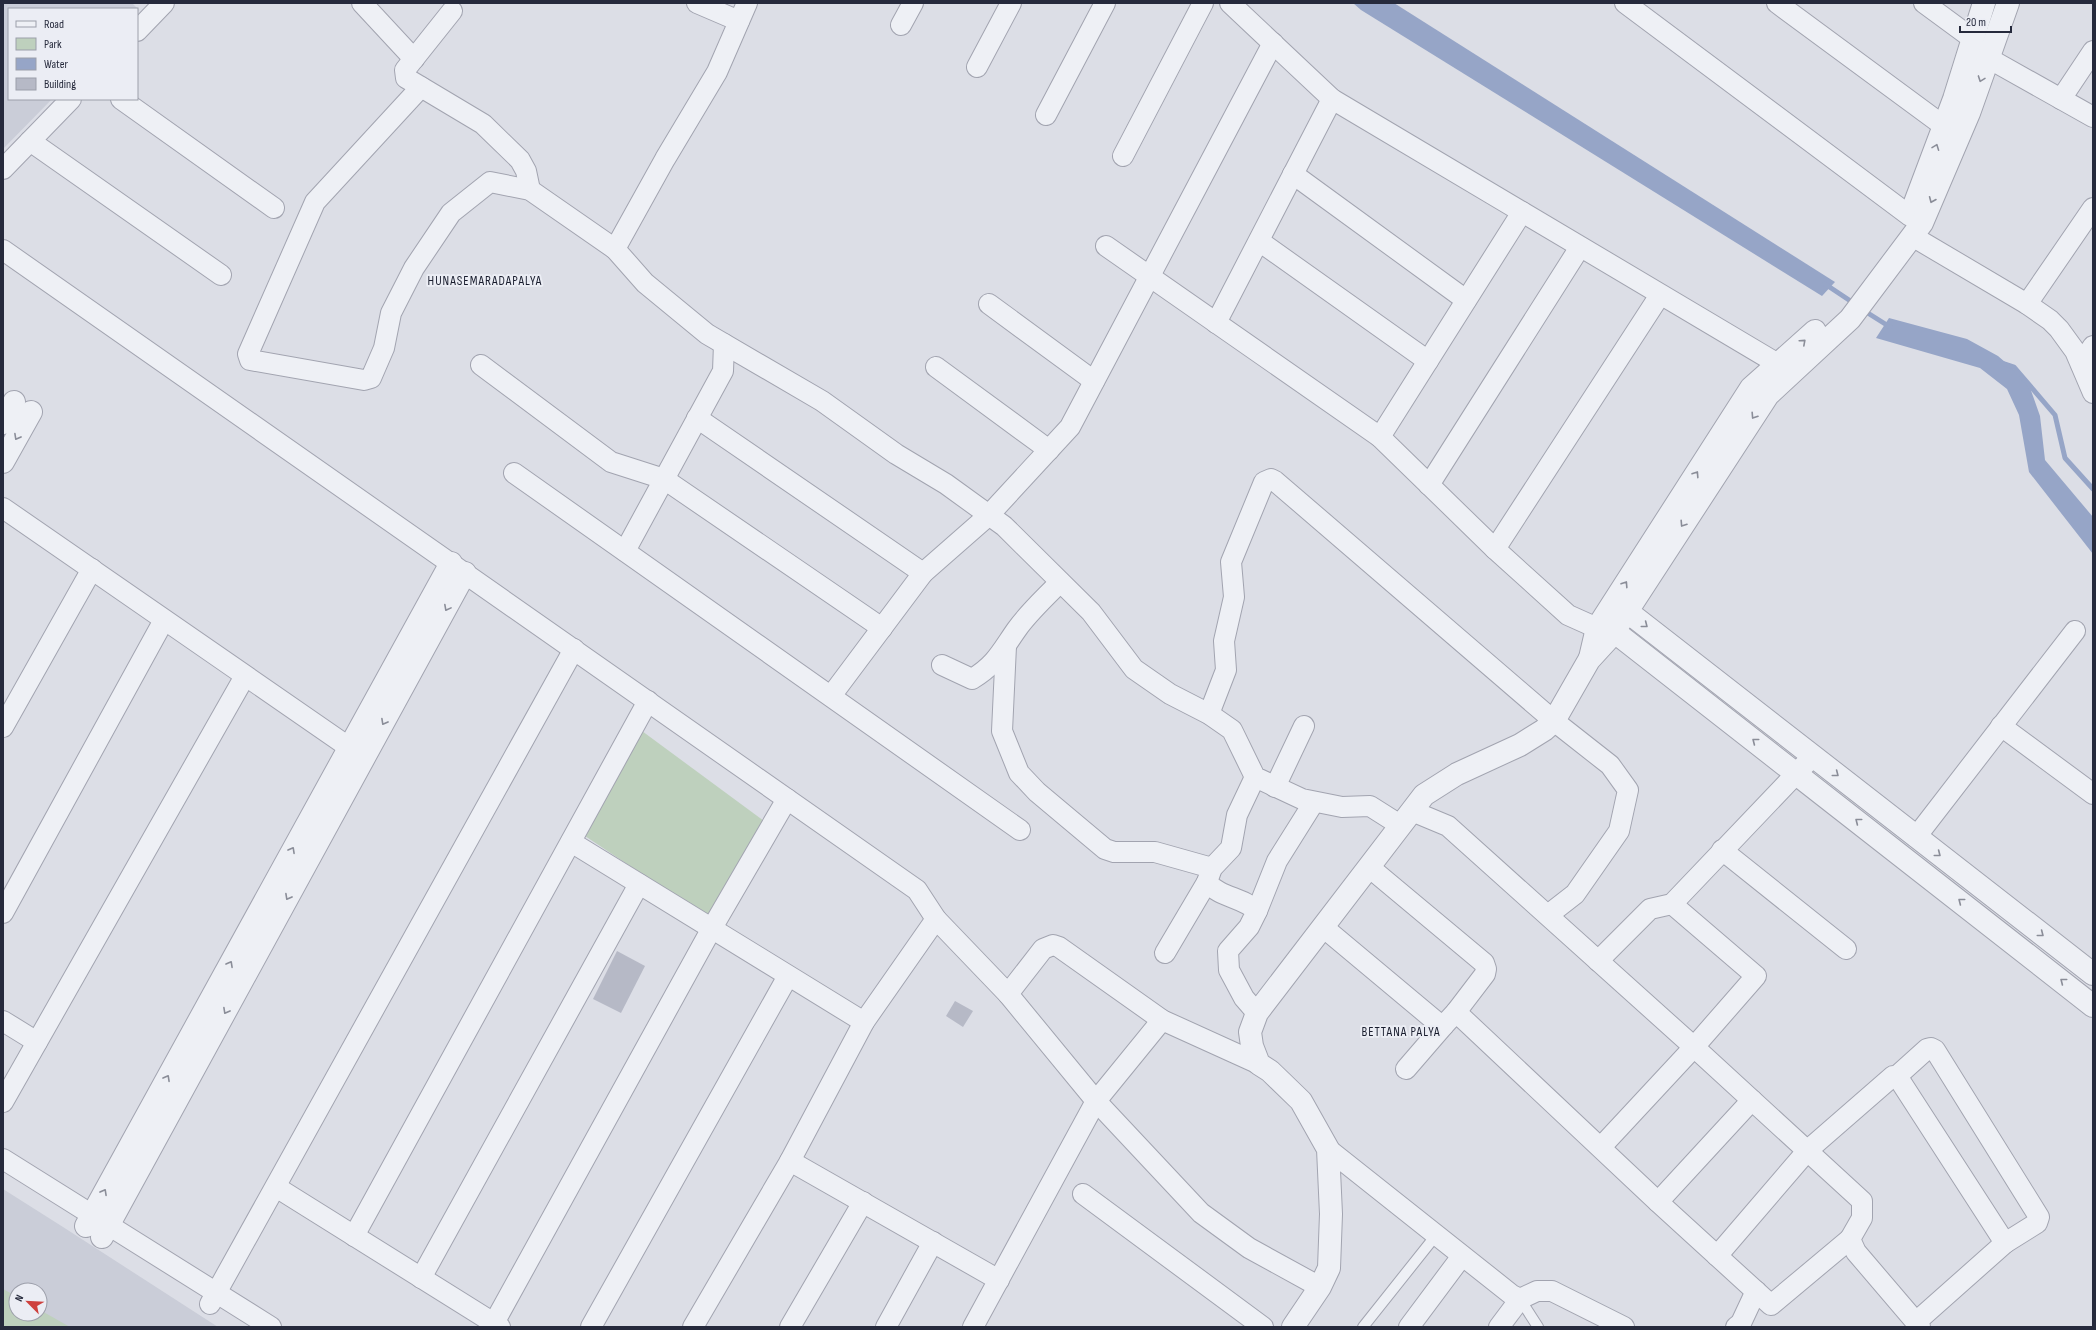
<svg xmlns="http://www.w3.org/2000/svg" width="2096" height="1330" font-family="'Sofia Sans Condensed',sans-serif">
<style>
.built{fill:#cacdd8;fill-rule:evenodd}
.green{fill:#bed0bd}
.water{fill:#96a5c7}
.lines{fill:none;stroke-linecap:round;stroke-linejoin:round}
.stream{stroke:#96a5c7;stroke-width:5}
.building{fill:#b6b9c6}
.service-casing{stroke:#a2a4b0;stroke-width:12}
.minor-casing{stroke:#a2a4b0;stroke-width:22}
.tertiary-casing{stroke:#a2a4b0;stroke-width:24}
.service{stroke:#eef0f5;stroke-width:10}
.minor{stroke:#eef0f5;stroke-width:20}
.tertiary{stroke:#eef0f5;stroke-width:22}
.oneway{stroke:#8a8d98}
.labels{text-anchor:middle;stroke-width:4;stroke-linejoin:round;paint-order:stroke}
.neighbourhood-label{font-size:13px;letter-spacing:1px;fill:#181c2d;stroke:#ebedf4}
</style>
<rect width="100%" height="100%" fill="#dcdee6"/>
<!-- built -->
<g class="built">
<polygon points="3,3 132,3 139,10 137,13 137,9 9,9 9,99 52,99 3,149"/>
<path d="M3,1189L63,1227L218,1327H3ZM16,1290H40V1314H16Z"/>
</g>
<!-- green -->
<g class="green">
<polygon points="642,731 768,824 711,920 585,836"/>
<polygon points="3,1289 16,1296 16,1314 40,1314 40,1310 70,1327 3,1327"/>
</g>
<!-- water -->
<g class="water">
<polygon points="1353,3 1394,3 1835,282 1822,296 1361,10"/>
<polygon points="1889,318 1967,339 1998,356 2028,382 2040,416 2045,460 2093,517 2093,554 2029,472 2019,415 2007,389 1980,368 1876,338"/>
</g>
<g class="lines">
<!-- stream -->
<g class="stream">
<polyline points="1825,284 1855,304"/>
<polyline points="1863,310 1890,327"/>
<polyline points="2002,363 2014,367 2055,415 2065,458 2093,489"/>
</g>
</g>
<!-- building -->
<g class="building">
<polygon points="617,951 645,966 621,1013 593,999"/>
<polygon points="955,1001 973,1011 963,1027 946,1016"/>
</g>
<g class="lines">
<!-- service casing -->
<g class="service-casing">
<g id="service">
<polyline points="1520,1299 1538,1327"/>
<polyline points="1363,1327 1437,1234"/>
</g>
</g>
<!-- minor casing -->
<g class="minor-casing">
<g id="minor">
<polyline points="362,3 414,59"/>
<polyline points="697,3 739,21"/>
<polyline points="1230,3 1332,99 1778,364"/>
<polyline points="1625,3 1910,216"/>
<polyline points="1777,3 1956,135"/>
<polyline points="1924,3 1973,39"/>
<polyline points="452,11 405,70 406,78 483,124 520,160 526,171 530,190"/>
<polyline points="901,25 913,3"/>
<polyline points="137,31 164,3"/>
<polyline points="1988,58 2093,117"/>
<polyline points="977,67 1011,3"/>
<polyline points="421,87 315,202 248,354 250,360 364,380 371,378 384,348 391,313 414,268 451,213 490,182 530,190 615,249 645,283 707,334 822,401 896,454 946,484 1004,526 1091,612 1134,669 1170,694 1209,714 1232,730 1255,777 1302,799 1342,807 1370,806 1400,825"/>
<polyline points="121,99 274,208"/>
<polyline points="2061,99 2093,51"/>
<polyline points="1046,115 1105,3"/>
<polyline points="30,141 221,275"/>
<polyline points="1123,156 1203,3"/>
<polyline points="3,169 71,99"/>
<polyline points="1293,174 1466,300"/>
<polyline points="1912,236 2027,304 2050,320 2059,329 2075,351 2093,393"/>
<polyline points="1259,241 1428,361"/>
<polyline points="1106,246 1380,437 1495,549 1568,615 1597,628"/>
<polyline points="615,249 665,159 717,72 747,3"/>
<polyline points="3,250 917,890 936,919 1008,994 1096,1101 1201,1213 1249,1248 1320,1287"/>
<polyline points="989,304 1094,381"/>
<polyline points="2027,304 2093,208"/>
<polyline points="1216,323 1332,99"/>
<polyline points="2081,364 2093,346"/>
<polyline points="481,365 611,462 664,479 882,628"/>
<polyline points="936,367 1049,450"/>
<polyline points="697,418 923,573"/>
<polyline points="1380,437 1522,212"/>
<polyline points="514,473 1020,830"/>
<polyline points="1429,485 1580,247"/>
<polyline points="3,508 363,757"/>
<polyline points="1495,549 1660,295"/>
<polyline points="625,551 723,371 724,344"/>
<polyline points="1006,646 1002,731 1019,773 1037,792 1105,849 1114,852 1155,852 1212,868"/>
<path d="M942,665L972,679C996,665 1002,650 1017,629C1029,612 1046,597 1060,582"/>
<polyline points="831,696 923,573 988,516 1070,427 1273,43"/>
<polyline points="1209,714 1226,670 1224,641 1234,597 1231,562 1264,482 1271,479 1275,481 1554,721 1610,765 1628,790 1619,831 1575,894 1548,915"/>
<polyline points="2001,726 2093,794"/>
<polyline points="3,727 92,569"/>
<path d="M1255,777L1237,815L1231,848L1212,868L1207,882C1220,898 1243,897 1257,911L1249,927L1228,951L1229,970L1244,998L1257,1013"/>
<polyline points="1275,787 1304,726"/>
<polyline points="1412,811 1448,826 1694,1047 1862,1201 1862,1218 1850,1239 1856,1252 1920,1327"/>
<polyline points="1916,837 2075,631"/>
<polyline points="571,842 864,1022"/>
<polyline points="1722,850 1846,949"/>
<polyline points="1369,867 1484,963 1486,969 1485,974 1456,1012"/>
<polyline points="1257,911 1277,861 1314,802"/>
<polyline points="3,913 164,620"/>
<polyline points="1323,927 1439,1024 1444,1025 1456,1012 1658,1202 1771,1305 1850,1239"/>
<polyline points="1165,953 1207,882"/>
<polyline points="1598,961 1650,909 1672,904 1813,756"/>
<polyline points="1008,994 1043,949 1053,945 1059,947 1162,1020 1259,1064"/>
<polyline points="3,1021 37,1042"/>
<polyline points="1406,1069 1444,1025"/>
<polyline points="1897,1076 2005,1243 1916,1322"/>
<polyline points="3,1102 245,676"/>
<polyline points="1601,1147 1694,1047 1756,976 1672,904"/>
<polyline points="1328,1149 1512,1295 1520,1299 1537,1291 1552,1291 1624,1327"/>
<polyline points="3,1159 271,1327"/>
<polyline points="790,1161 999,1280"/>
<polyline points="276,1187 500,1327"/>
<polyline points="1083,1194 1263,1327"/>
<polyline points="1658,1202 1752,1100"/>
<polyline points="354,1236 648,701"/>
<polyline points="1717,1256 1808,1150 1893,1076 1897,1076 1927,1049 1931,1048 1935,1050 2039,1217 2037,1223 2005,1243"/>
<polyline points="421,1278 639,884"/>
<polyline points="210,1304 574,649"/>
<polyline points="494,1323 712,928 787,799"/>
<polyline points="591,1327 788,976"/>
<polyline points="693,1327 790,1161 864,1022 936,919"/>
<polyline points="790,1327 863,1202"/>
<polyline points="886,1327 933,1242"/>
<polyline points="973,1327 1096,1101 1162,1020"/>
<polyline points="1409,1327 1462,1256"/>
<polyline points="1499,1327 1520,1299"/>
<polyline points="1736,1327 1741,1323 1756,1291"/>
</g>
</g>
<!-- tertiary casing -->
<g class="tertiary-casing">
<g id="tertiary">
<polyline points="1913,208 1954,99 1984,3"/>
<polyline points="3,423 14,402"/>
<polyline points="3,462 31,412"/>
<polyline points="1615,602 2093,974"/>
<polyline points="1602,622 2093,1006"/>
<polyline points="1590,658 1597,628 1751,388 1815,331"/>
<polyline points="86,1226 451,563"/>
<polyline points="102,1237 465,573"/>
<polyline points="1293,1327 1320,1287 1329,1268 1331,1214 1328,1149 1301,1101 1270,1071 1259,1064 1252,1046 1250,1032 1257,1013 1424,795 1457,774 1520,745 1544,730 1554,721 1589,660 1611,636 1768,395 1850,319 1922,223 1969,113 2008,3"/>
</g>
</g>
<!-- service -->
<use href="#service" class="service"/>
<!-- minor -->
<use href="#minor" class="minor"/>
<!-- tertiary -->
<use href="#tertiary" class="tertiary"/>
</g>
<!-- one-way arrows -->
<defs><path id="oneway-chevron" d="M-2-3.5L2.5 0L-2 3.5" fill="none" stroke-width="1.6" stroke-linecap="round" stroke-linejoin="round"/></defs>
<g class="oneway">
<use href="#oneway-chevron" transform="translate(1981 79) rotate(110)"/>
<use href="#oneway-chevron" transform="translate(1936 147) rotate(-69)"/>
<use href="#oneway-chevron" transform="translate(1932 200) rotate(113)"/>
<use href="#oneway-chevron" transform="translate(1803 342) rotate(-42)"/>
<use href="#oneway-chevron" transform="translate(1754 416) rotate(123)"/>
<use href="#oneway-chevron" transform="translate(17 437) rotate(119)"/>
<use href="#oneway-chevron" transform="translate(1696 474) rotate(-57)"/>
<use href="#oneway-chevron" transform="translate(1683 524) rotate(123)"/>
<use href="#oneway-chevron" transform="translate(1625 584) rotate(-57)"/>
<use href="#oneway-chevron" transform="translate(447 608) rotate(118)"/>
<use href="#oneway-chevron" transform="translate(1645 625) rotate(38)"/>
<use href="#oneway-chevron" transform="translate(384 722) rotate(119)"/>
<use href="#oneway-chevron" transform="translate(1755 741) rotate(-142)"/>
<use href="#oneway-chevron" transform="translate(1836 774) rotate(38)"/>
<use href="#oneway-chevron" transform="translate(1858 821) rotate(-142)"/>
<use href="#oneway-chevron" transform="translate(292 850) rotate(-61)"/>
<use href="#oneway-chevron" transform="translate(1938 854) rotate(38)"/>
<use href="#oneway-chevron" transform="translate(288 897) rotate(119)"/>
<use href="#oneway-chevron" transform="translate(1961 901) rotate(-142)"/>
<use href="#oneway-chevron" transform="translate(2041 934) rotate(38)"/>
<use href="#oneway-chevron" transform="translate(230 964) rotate(-61)"/>
<use href="#oneway-chevron" transform="translate(2063 981) rotate(-142)"/>
<use href="#oneway-chevron" transform="translate(226 1011) rotate(119)"/>
<use href="#oneway-chevron" transform="translate(167 1078) rotate(-61)"/>
<use href="#oneway-chevron" transform="translate(104 1192) rotate(-61)"/>
</g>
<g class="labels">
<!-- neighbourhood labels -->
<g class="neighbourhood-label">
<text x="485" y="285">HUNASEMARADAPALYA</text>
<text x="1401" y="1036">BETTANA PALYA</text>
</g>
</g>
<!-- border -->
<rect width="2096" height="1330" fill="none" stroke="#262a3c" stroke-width="8"/>
<!-- legend -->
<rect x="8" y="8" width="130" height="92" fill="#ebedf4" stroke="#9c9faa"/>
<rect x="16" y="21" width="20" height="6" fill="#eef0f5" stroke="#9c9faa"/>
<text x="44" y="28" font-size="12" fill="#262a3c">Road</text>
<rect x="16" y="38" width="20" height="12" fill="#bed0bd" stroke="#9c9faa"/>
<text x="44" y="48" font-size="12" fill="#262a3c">Park</text>
<rect x="16" y="58" width="20" height="12" fill="#96a5c7" stroke="#9c9faa"/>
<text x="44" y="68" font-size="12" fill="#262a3c">Water</text>
<rect x="16" y="78" width="20" height="12" fill="#b6b9c6" stroke="#9c9faa"/>
<text x="44" y="88" font-size="12" fill="#262a3c">Building</text>
<!-- north arrow -->
<g transform="translate(28 1302) rotate(294)"><circle r="19" fill="#ebedf4" stroke="#9c9faa"/>
<path d="M0-3L7 15L0 10L-7 15Z" fill="#ce413e"/>
<text y="-6" font-size="11" font-weight="bold" text-anchor="middle" fill="#262a3c">N</text>
</g>
<!-- scale -->
<path d="M1960 26v6h51v-6" fill="none" stroke="#262a3c" stroke-width="2"/>
<text x="1966" y="26" font-size="12" fill="#262a3c" stroke="#ebedf4" stroke-width="3" paint-order="stroke">20 m</text>
</svg>
